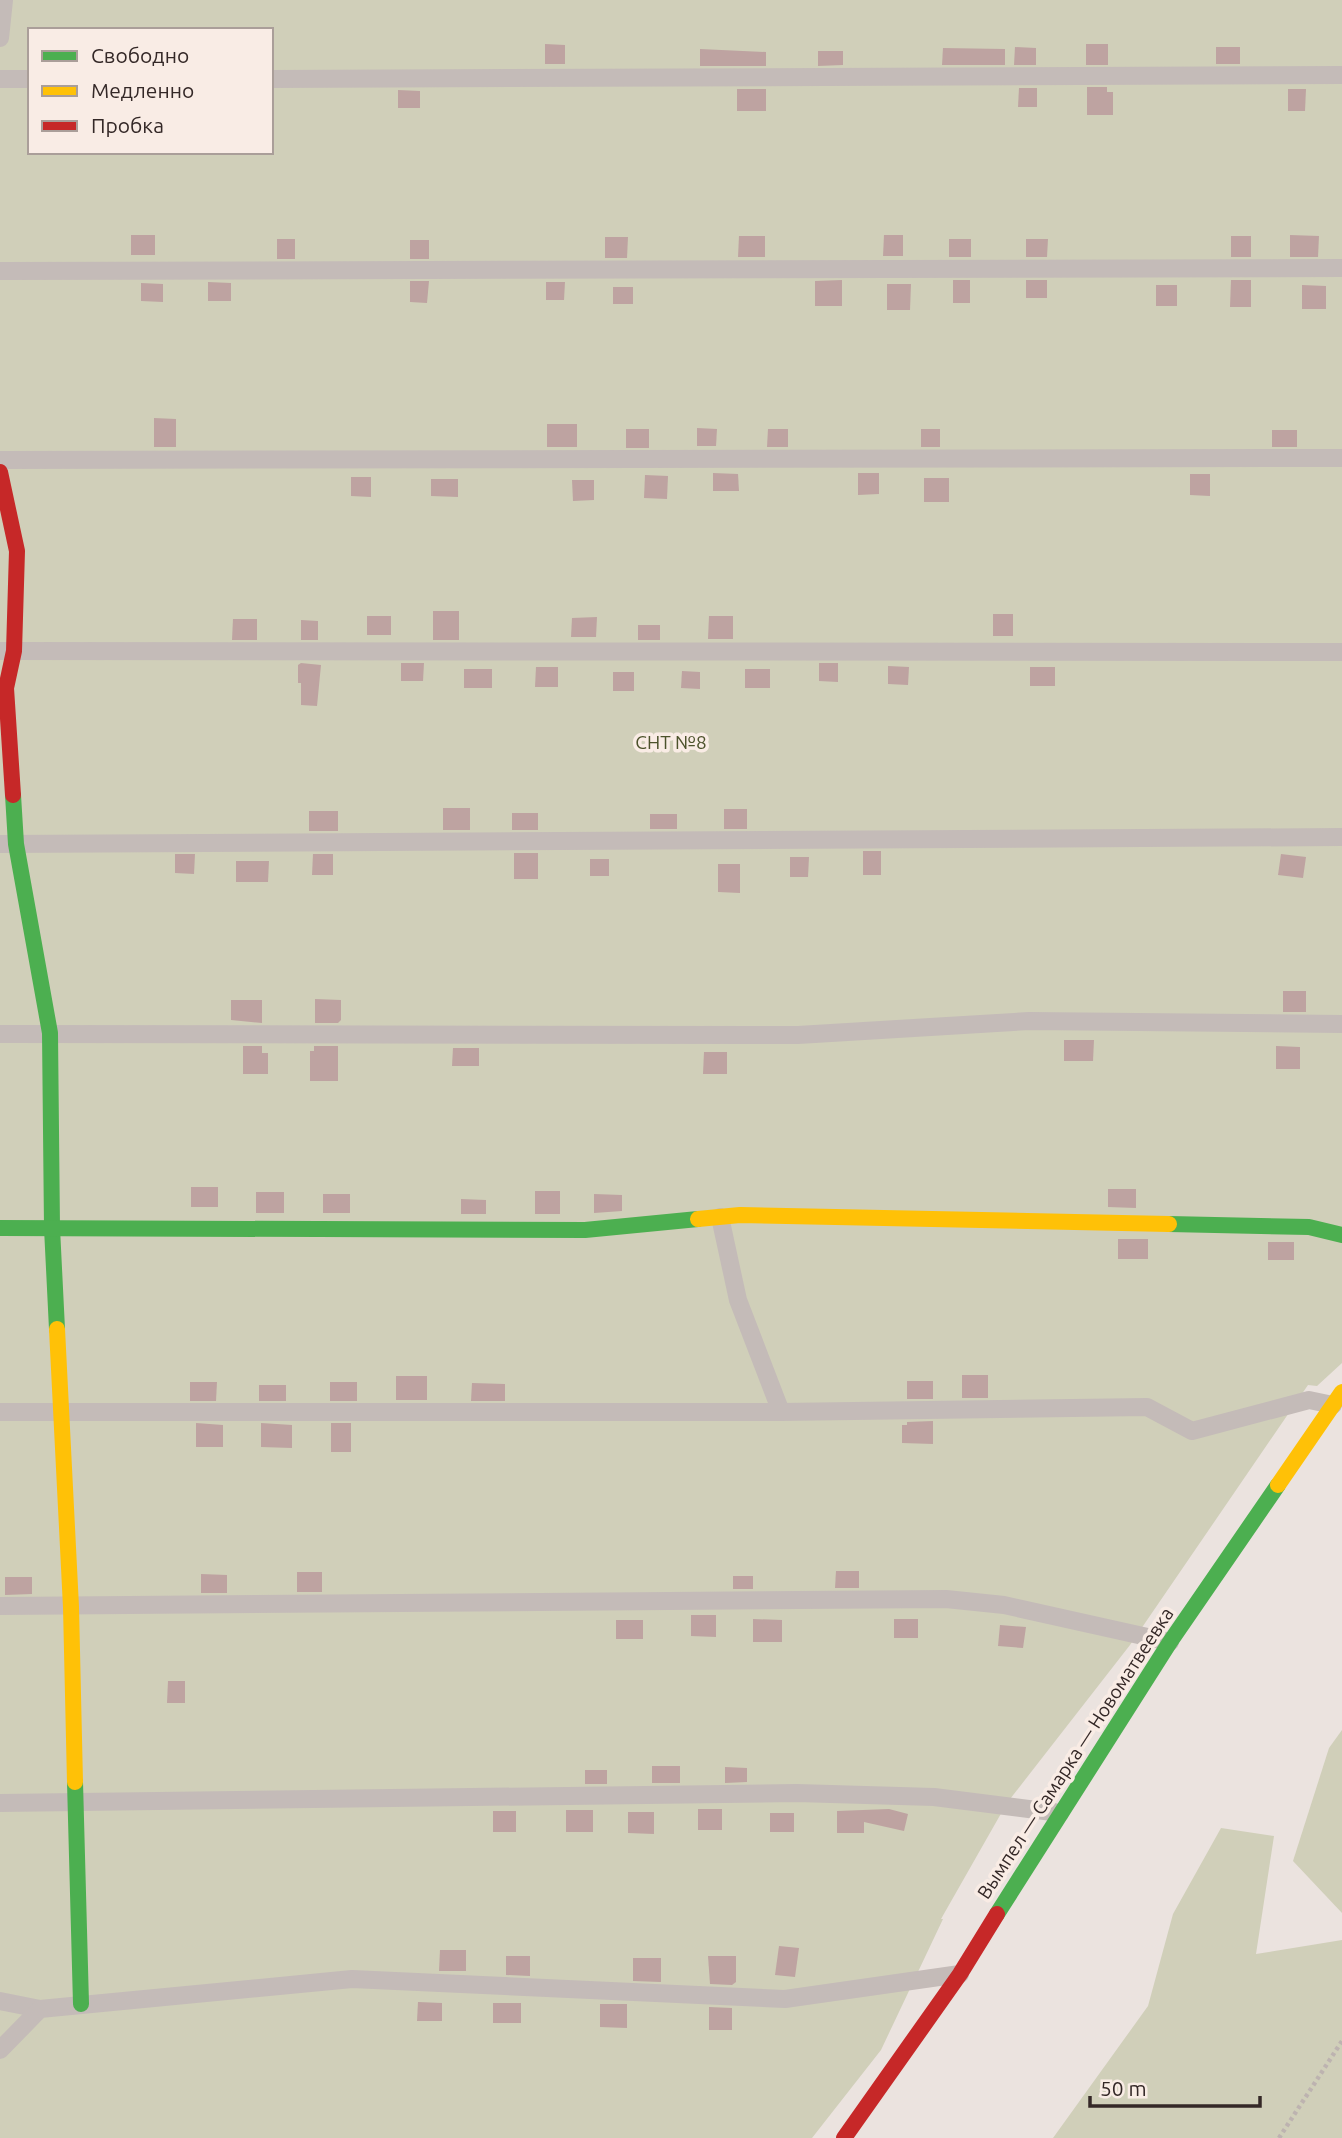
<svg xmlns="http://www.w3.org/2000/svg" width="1342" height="2138" font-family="Ubuntu,sans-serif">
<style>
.green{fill:#d0cfb9;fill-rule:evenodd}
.building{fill:#bea3a1}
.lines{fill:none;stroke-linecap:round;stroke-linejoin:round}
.path{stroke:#bdb3b0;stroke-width:4.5;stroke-dasharray:3.5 3.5;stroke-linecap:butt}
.street{stroke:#c4bbb8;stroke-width:18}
.fast{stroke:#4caf50;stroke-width:16}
.slow{stroke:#ffc107;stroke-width:16}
.jam{stroke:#c62828;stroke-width:16}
.labels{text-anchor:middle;stroke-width:7;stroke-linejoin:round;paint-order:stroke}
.park-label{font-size:19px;fill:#4c522b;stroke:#f9ece5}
.street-label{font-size:19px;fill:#342827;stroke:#f9ece5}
</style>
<rect width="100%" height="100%" fill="#ebe3df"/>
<!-- green -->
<g class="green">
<path d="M0,0H1342V1363L1317,1386L1308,1385L1130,1645L1007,1803L941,1919H943L881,2050L812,2138H0ZM30,30H271V152H30Z"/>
<polygon points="1342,1730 1342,1913 1293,1861 1329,1748"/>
<polygon points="1221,1828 1274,1836 1256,1954 1342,1940 1342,2138 1053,2138 1148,2006 1173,1914"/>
</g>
<!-- building -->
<g class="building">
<polygon points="545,44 565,45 565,64 545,64"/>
<rect x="1086" y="44" width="22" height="21"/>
<polygon points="1015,47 1036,48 1036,65 1014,65"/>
<rect x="1216" y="47" width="24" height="17"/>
<polygon points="943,48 1005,49 1005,65 942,65"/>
<polygon points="700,49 766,52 766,66 700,66"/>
<polygon points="818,51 843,51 843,65 818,66"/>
<polygon points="1087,87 1107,87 1107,92 1113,92 1113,115 1087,115"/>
<polygon points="1019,88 1037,88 1037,107 1018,107"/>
<rect x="737" y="89" width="29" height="22"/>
<polygon points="1288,89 1306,89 1305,111 1288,111"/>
<polygon points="398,90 420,91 420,108 398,108"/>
<rect x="131" y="235" width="24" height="20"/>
<polygon points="884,235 903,235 903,256 883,256"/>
<polygon points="1290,235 1319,236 1318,257 1290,257"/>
<polygon points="739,236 765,236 765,257 738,257"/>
<rect x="1231" y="236" width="20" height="21"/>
<polygon points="605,237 628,237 627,258 605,258"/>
<rect x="277" y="239" width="18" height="20"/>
<rect x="949" y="239" width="22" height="18"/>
<polygon points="1026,239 1048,239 1047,257 1026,257"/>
<rect x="410" y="240" width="19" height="19"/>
<polygon points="842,280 842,306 815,306 815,281"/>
<rect x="953" y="280" width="17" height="23"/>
<rect x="1026" y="280" width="21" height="18"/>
<polygon points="1231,280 1251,280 1251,307 1230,307"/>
<polygon points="410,281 429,281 427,303 410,302"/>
<polygon points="208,282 231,283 231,301 208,301"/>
<polygon points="546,282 565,282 564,300 546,300"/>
<polygon points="141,283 163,284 163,302 141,301"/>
<polygon points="887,284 911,284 910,310 887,310"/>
<rect x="1156" y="285" width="21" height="21"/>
<polygon points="1302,285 1326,286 1326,309 1302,309"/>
<rect x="613" y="287" width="20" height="17"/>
<polygon points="154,418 176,419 176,447 154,447"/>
<rect x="547" y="424" width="30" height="23"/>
<polygon points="697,428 717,429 716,446 697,446"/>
<rect x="626" y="429" width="23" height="19"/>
<polygon points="768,429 788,429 788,447 767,447"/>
<rect x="921" y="429" width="19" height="18"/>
<rect x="1272" y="430" width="25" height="17"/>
<polygon points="713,473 738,474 739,491 713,491"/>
<polygon points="858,473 879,473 879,494 858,495"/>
<polygon points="1190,474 1210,474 1210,496 1190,495"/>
<polygon points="645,475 668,476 667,499 644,498"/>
<polygon points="351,477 371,477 371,497 351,496"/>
<rect x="924" y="478" width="25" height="24"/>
<polygon points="431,479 458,479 458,497 431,496"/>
<polygon points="572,480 594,480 594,500 573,501"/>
<rect x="433" y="611" width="26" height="29"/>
<rect x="993" y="614" width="20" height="22"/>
<rect x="367" y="616" width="24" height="19"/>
<polygon points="709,616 733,616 733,639 708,639"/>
<polygon points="597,617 596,637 571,637 572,618"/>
<polygon points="233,619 257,619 257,640 232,640"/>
<polygon points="301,620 318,621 318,640 301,640"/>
<rect x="638" y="625" width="22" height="15"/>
<polygon points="301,663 321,665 317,706 301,705 301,683 298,683 298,665"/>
<polygon points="401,663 424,663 423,681 401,681"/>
<polygon points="819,663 838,663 838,682 819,681"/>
<polygon points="888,666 909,667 908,685 888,684"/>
<polygon points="536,667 558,667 558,687 535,687"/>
<rect x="1030" y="667" width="25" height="19"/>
<rect x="464" y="669" width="28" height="19"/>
<rect x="745" y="669" width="25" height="19"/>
<polygon points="682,671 700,672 700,689 681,688"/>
<rect x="613" y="672" width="21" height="19"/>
<rect x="443" y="808" width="27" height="22"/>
<rect x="724" y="809" width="23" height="20"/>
<rect x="309" y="811" width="29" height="20"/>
<rect x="512" y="813" width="26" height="17"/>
<rect x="650" y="814" width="27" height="15"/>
<rect x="863" y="851" width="18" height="24"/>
<rect x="514" y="853" width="24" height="26"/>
<polygon points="175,854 195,854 194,874 175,873"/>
<polygon points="313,854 333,854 333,875 312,875"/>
<polygon points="1281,854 1306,857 1303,878 1278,875"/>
<polygon points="790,857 809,857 808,877 790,877"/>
<rect x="590" y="859" width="19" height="17"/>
<polygon points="236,861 269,861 268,882 236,882"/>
<polygon points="718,864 740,864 740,893 718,892"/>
<rect x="1283" y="991" width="23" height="21"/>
<polygon points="315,999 341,1000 341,1020 338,1023 315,1023"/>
<polygon points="231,1000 262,1000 262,1023 231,1020"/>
<polygon points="1064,1040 1094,1040 1093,1061 1064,1061"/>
<polygon points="243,1046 262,1046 262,1053 268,1053 268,1074 243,1074"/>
<polygon points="314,1046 338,1046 338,1081 310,1081 310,1051 314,1051"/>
<polygon points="1276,1046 1300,1047 1300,1069 1276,1069"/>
<polygon points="453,1048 479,1048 479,1066 452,1066"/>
<polygon points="704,1052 727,1052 727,1074 703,1074"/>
<rect x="191" y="1187" width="27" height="20"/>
<polygon points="1108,1189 1136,1189 1136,1208 1108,1207"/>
<rect x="535" y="1191" width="25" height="23"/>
<rect x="256" y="1192" width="28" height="21"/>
<rect x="323" y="1194" width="27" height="19"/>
<polygon points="594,1194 622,1195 622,1211 594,1213"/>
<polygon points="461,1199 486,1200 486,1214 461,1214"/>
<rect x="1118" y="1239" width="30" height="20"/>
<rect x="1268" y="1242" width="26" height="18"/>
<rect x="962" y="1375" width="26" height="23"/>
<rect x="396" y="1376" width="31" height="24"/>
<rect x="907" y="1381" width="26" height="18"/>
<polygon points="190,1382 217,1382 216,1401 190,1401"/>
<rect x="330" y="1382" width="27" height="19"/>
<polygon points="472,1383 505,1384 505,1401 471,1401"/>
<rect x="259" y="1385" width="27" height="16"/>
<polygon points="933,1421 933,1444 902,1443 902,1425 907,1425 907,1422"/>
<polygon points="196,1423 223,1425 223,1447 196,1447"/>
<polygon points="261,1423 292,1425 292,1448 261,1447"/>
<rect x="331" y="1423" width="20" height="29"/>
<polygon points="836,1571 859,1571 859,1588 835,1588"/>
<rect x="297" y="1572" width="25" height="20"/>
<polygon points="201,1574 227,1575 227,1593 201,1593"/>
<rect x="733" y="1576" width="20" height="13"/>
<polygon points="5,1577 32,1577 32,1594 5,1595"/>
<polygon points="691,1615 716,1615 716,1637 691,1636"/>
<polygon points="753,1619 782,1620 782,1642 753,1642"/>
<rect x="894" y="1619" width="24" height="19"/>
<rect x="616" y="1620" width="27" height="19"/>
<polygon points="1000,1625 1026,1627 1023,1648 998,1646"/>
<polygon points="168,1681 185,1681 185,1703 167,1703"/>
<rect x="652" y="1766" width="28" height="17"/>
<polygon points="725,1767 747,1768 747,1782 725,1783"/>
<rect x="585" y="1770" width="22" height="14"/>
<rect x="698" y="1809" width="24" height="21"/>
<polygon points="889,1809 908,1814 904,1831 864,1822 864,1833 837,1833 837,1811"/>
<rect x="566" y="1810" width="27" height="22"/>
<rect x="493" y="1811" width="23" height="21"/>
<polygon points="628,1812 654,1812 654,1834 628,1833"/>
<rect x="770" y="1813" width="24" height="19"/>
<polygon points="779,1946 799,1948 795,1977 775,1975"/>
<polygon points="440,1950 466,1950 466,1971 439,1971"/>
<polygon points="506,1956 530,1956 530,1976 506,1975"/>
<polygon points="708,1956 736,1956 736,1982 732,1985 710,1984"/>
<polygon points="633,1958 661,1958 661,1982 633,1981"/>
<polygon points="418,2002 442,2003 442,2021 417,2021"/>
<rect x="493" y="2003" width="28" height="20"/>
<polygon points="600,2004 627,2004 627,2028 600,2027"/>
<polygon points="709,2007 732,2008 732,2030 709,2030"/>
</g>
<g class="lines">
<!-- path -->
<polyline class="path" points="1279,2138 1342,2041"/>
<!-- street -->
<g class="street">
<polyline points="0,38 4,0"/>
<polyline points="0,79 30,79"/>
<polyline points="271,79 1342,75"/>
<polyline points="0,271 1342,268"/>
<polyline points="0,460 1342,458"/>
<polyline points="0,651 1342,652"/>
<polyline points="0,844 1342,837"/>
<polyline points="0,1034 798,1035 1029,1021 1342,1024"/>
<polyline points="720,1217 738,1300 781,1412"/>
<polyline points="0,1412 781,1412 1147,1407 1192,1431 1309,1400 1333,1405"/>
<polyline points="0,1606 946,1599 1004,1605 1170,1642"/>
<polyline points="0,1803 797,1793 934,1797 1060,1813"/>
<polyline points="0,2001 40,2009"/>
<polyline points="0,2050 40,2009 352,1979 785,1999 960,1974"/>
</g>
<!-- fast -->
<g class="fast">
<polyline points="13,795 16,844 50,1033 52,1228 57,1329"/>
<polyline points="1169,1224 1309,1227 1342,1235"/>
<polyline points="0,1228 585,1230 698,1219"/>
<polyline points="75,1782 81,2004"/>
<polyline points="997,1914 1170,1642 1278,1485"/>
</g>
<!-- slow -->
<g class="slow">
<polyline points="698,1219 740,1215 1169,1224"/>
<polyline points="57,1329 71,1607 75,1782"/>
<polyline points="1278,1485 1342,1392"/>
</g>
<!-- jam -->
<g class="jam">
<polyline points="0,472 17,551 14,651 6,688 13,795"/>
<polyline points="844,2138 960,1974 997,1914"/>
</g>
</g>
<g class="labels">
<!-- park labels -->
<g class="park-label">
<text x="671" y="749">СНТ №8</text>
</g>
<!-- street labels -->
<g class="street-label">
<text transform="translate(1075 1753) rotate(-57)" y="7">Вымпел — Самарка — Новоматвеевка</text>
</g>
</g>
<!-- legend -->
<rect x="28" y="28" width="245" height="126" fill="#f9ece5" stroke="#aa9e99" stroke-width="2"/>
<rect x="42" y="51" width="35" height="10" fill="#4caf50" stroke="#aa9e99" stroke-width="2"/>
<text x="91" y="63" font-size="21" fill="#342827">Свободно</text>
<rect x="42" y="86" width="35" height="10" fill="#ffc107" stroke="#aa9e99" stroke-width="2"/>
<text x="91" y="98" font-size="21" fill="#342827">Медленно</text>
<rect x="42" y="121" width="35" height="10" fill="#c62828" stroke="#aa9e99" stroke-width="2"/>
<text x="91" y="133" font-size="21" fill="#342827">Пробка</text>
<!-- scale -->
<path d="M1090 2096v10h170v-10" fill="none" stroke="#342827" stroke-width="3.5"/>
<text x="1100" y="2096" font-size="21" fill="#342827" stroke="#f9ece5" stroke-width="5" paint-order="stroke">50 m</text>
</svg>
